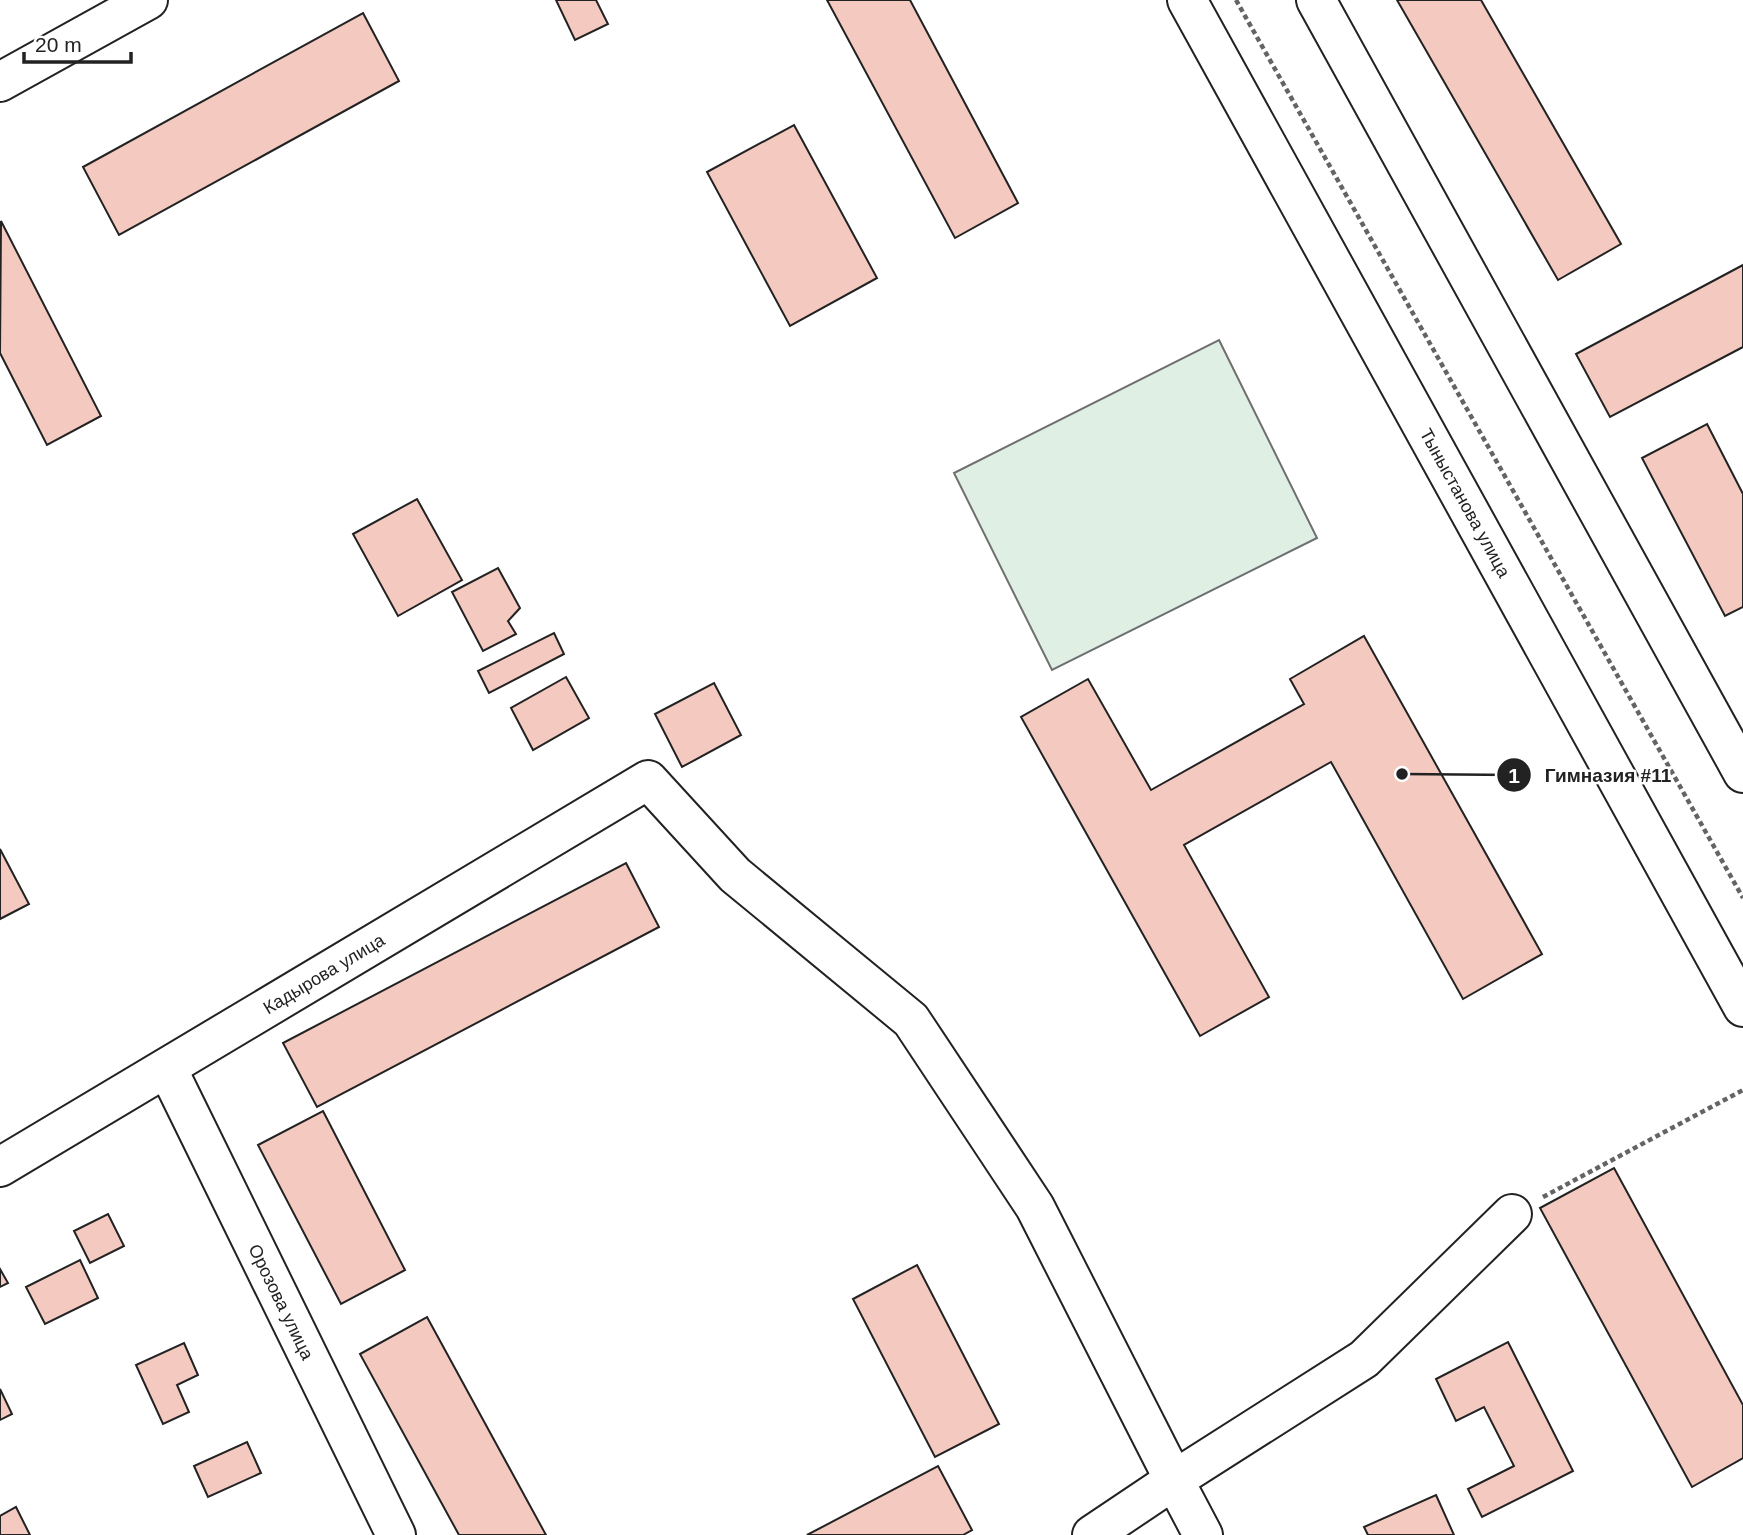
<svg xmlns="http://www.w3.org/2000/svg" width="1743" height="1535" font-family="Helvetica,sans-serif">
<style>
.green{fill:#e0efe3;stroke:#6f6f6f;stroke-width:2}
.building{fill:#f3c9c0;stroke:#222;stroke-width:2}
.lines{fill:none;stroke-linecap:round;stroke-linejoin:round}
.minor-casing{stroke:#222;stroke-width:42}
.path{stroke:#646464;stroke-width:4.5;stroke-dasharray:5 3.5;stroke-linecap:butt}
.minor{stroke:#fff;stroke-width:38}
.labels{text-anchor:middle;stroke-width:5;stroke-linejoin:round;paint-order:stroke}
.street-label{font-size:18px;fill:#222;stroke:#fff}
.leader{fill:none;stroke:#222;stroke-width:2.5}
.callout-dot{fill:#222;stroke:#fff;stroke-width:2.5}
.mark-label{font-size:21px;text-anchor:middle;font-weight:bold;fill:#fff}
.callout-label{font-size:19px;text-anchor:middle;font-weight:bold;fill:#222;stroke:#fff;stroke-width:5;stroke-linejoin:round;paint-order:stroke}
</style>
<rect width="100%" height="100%" fill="#fff"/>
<!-- green -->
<polygon class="green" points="1219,340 1317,538 1052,670 954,473"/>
<!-- building -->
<g class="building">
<polygon points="556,0 596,0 608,24 575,40"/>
<polygon points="827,0 910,0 1018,203 955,238"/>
<polygon points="1397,0 1481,0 1621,244 1558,280"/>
<polygon points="363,13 399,81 119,235 83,167"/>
<polygon points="794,125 877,278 790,326 707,172"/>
<polygon points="1,221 101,416 47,445 0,353"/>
<polygon points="1743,265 1743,347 1610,417 1576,354"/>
<polygon points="1707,424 1743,494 1743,607 1725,616 1642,458"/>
<polygon points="417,499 462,580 398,616 353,534"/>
<polygon points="498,568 520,608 508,621 516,634 483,651 452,592"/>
<polygon points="554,633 564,654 489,693 478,671"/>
<polygon points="1364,636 1542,954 1463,999 1331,762 1184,845 1269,997 1200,1036 1021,717 1088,679 1151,790 1304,704 1290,679"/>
<polygon points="566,677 589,718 533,750 511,708"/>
<polygon points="714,683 741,735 682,767 655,714"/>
<polygon points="0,849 29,904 0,919"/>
<polygon points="626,863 659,927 317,1107 283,1043"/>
<polygon points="323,1111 405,1270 341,1304 258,1145"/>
<polygon points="1614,1168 1743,1405 1743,1458 1692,1487 1540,1208"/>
<polygon points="108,1214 124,1246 90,1263 74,1231"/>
<polygon points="80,1260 98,1298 45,1324 26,1287"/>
<polygon points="917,1265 999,1424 935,1457 853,1299"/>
<polygon points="0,1269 8,1283 0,1287"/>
<polygon points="427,1317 546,1535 459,1535 360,1354"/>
<polygon points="1508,1342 1573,1471 1482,1517 1468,1489 1514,1466 1484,1407 1456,1421 1436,1379"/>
<polygon points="184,1343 198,1375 177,1385 189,1412 163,1424 136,1365"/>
<polygon points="0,1389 12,1414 0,1420"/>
<polygon points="247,1442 261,1473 208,1497 194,1466"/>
<polygon points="938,1466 972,1530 963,1535 807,1535"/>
<polygon points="1436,1495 1454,1535 1368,1535 1364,1527"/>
<polygon points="16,1507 30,1535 0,1535 0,1516"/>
</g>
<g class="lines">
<!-- minor casing -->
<g class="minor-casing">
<g id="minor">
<polyline points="1187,0 1743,1007"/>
<polyline points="1316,0 1743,773"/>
<polyline points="0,82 148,0"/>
<polyline points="167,1068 396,1535"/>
<polyline points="0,1167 648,780 735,875 911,1020 1035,1207 1174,1480 1364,1359 1512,1214"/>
<polyline points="1092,1535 1174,1480 1203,1535"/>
</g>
</g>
<!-- path -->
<g class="path">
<polyline points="1236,0 1743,898"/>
<polyline points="1543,1197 1743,1090"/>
</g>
<!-- minor -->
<use href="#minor" class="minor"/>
</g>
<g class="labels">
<!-- street labels -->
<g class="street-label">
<text transform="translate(1465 503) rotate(61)" y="6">Тыныстанова улица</text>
<text transform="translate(324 974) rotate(-31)" y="6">Кадырова улица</text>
<text transform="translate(281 1302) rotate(64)" y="6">Орозова улица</text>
</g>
</g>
<!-- callouts -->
<path class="leader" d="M1402 774L1514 775"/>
<g class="callout-dot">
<circle cx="1402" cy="774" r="7"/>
<circle cx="1514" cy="775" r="18"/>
</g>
<g class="mark-label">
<text x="1514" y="783">1</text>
</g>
<g class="callout-label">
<text x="1608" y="782">Гимназия #11</text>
</g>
<!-- scale -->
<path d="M24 52v10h107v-10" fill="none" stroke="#222222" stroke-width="3.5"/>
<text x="35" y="52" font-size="21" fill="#222222" stroke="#ffffff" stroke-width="5" paint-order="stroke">20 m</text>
</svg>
